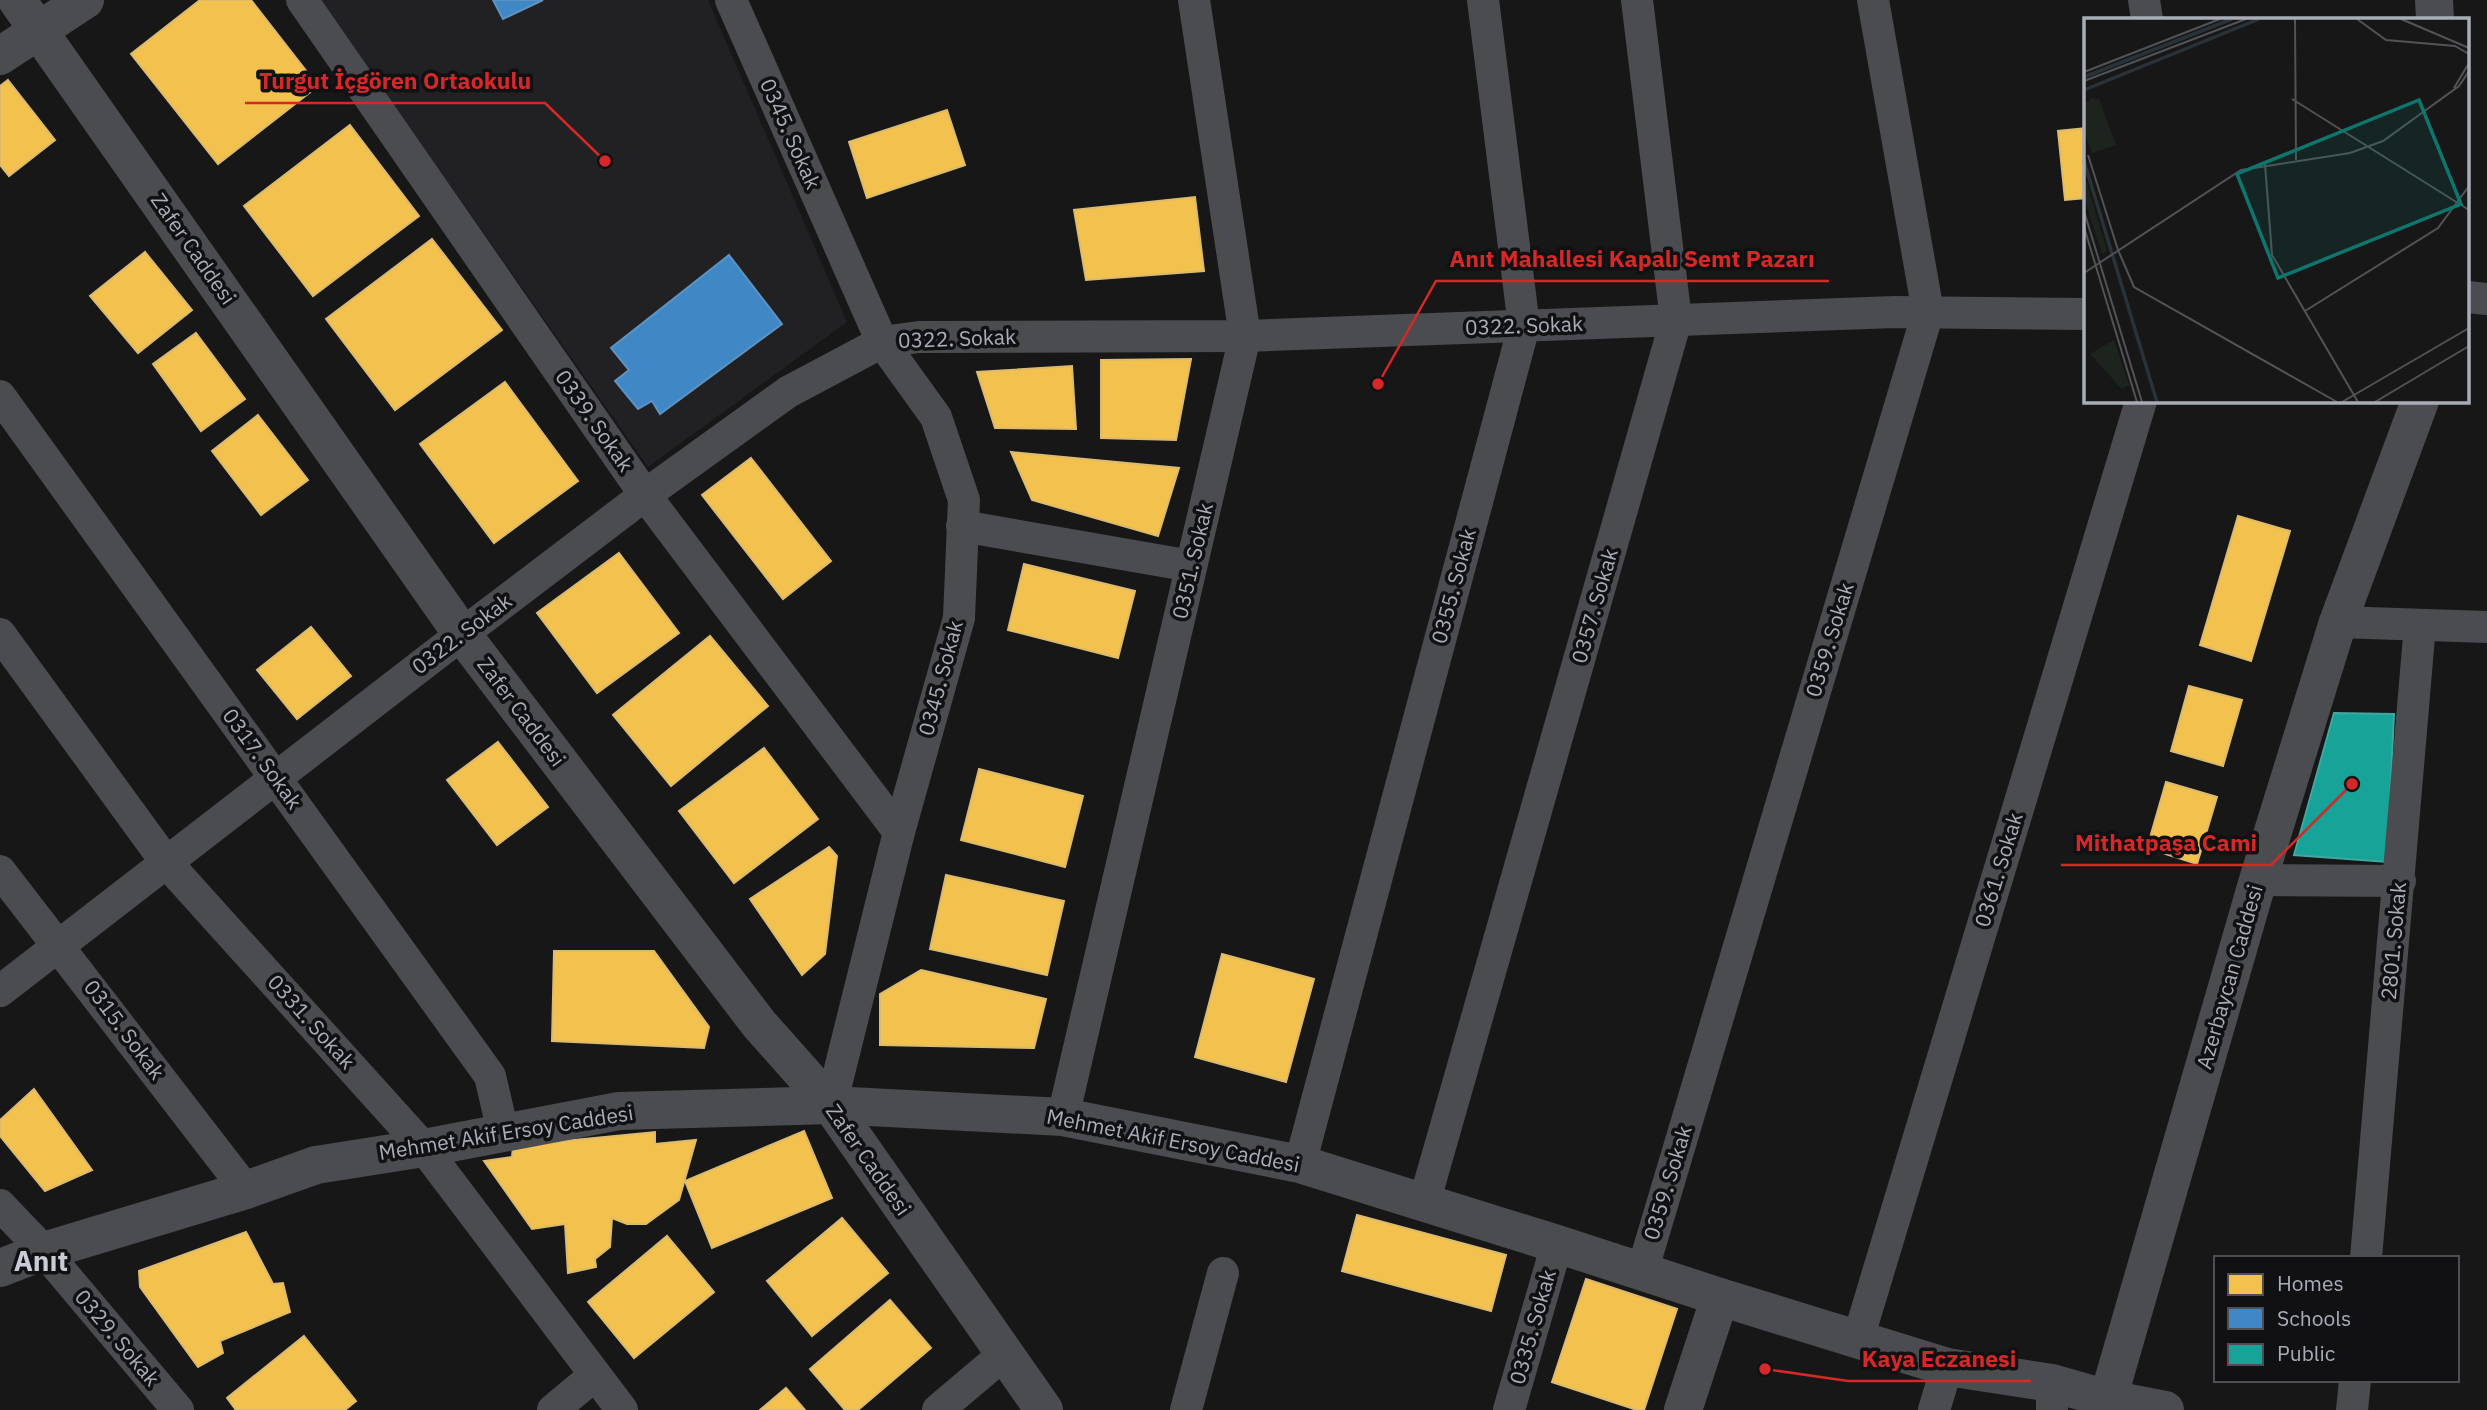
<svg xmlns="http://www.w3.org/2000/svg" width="2487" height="1410" font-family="'IBM Plex Sans',sans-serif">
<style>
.built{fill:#212123}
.homes{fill:#f2c14e;stroke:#dcbb6e;stroke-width:2}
.schools{fill:#3f88c5;stroke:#5e93c1;stroke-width:2}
.public{fill:#17a398;stroke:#42a6a2;stroke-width:2}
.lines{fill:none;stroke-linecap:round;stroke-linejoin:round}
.minor{stroke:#4b4c50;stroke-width:32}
.tertiary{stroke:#4b4c50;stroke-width:38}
.labels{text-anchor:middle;stroke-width:7;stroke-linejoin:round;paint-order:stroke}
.street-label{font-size:21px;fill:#a8adb8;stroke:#111113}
.district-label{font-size:28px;font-weight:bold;fill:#c9ccd4;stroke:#111113}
.inset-river{fill:none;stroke:#2a3239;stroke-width:3.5}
.inset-road{fill:none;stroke:#515357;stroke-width:2}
.view{fill:#0f766e;fill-opacity:0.15;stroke:#0f766e;stroke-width:3.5}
.inset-edge{fill:none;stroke:#a8adb8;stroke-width:3.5}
.leader{fill:none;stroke:#d62828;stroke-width:2.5}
.callout-dot{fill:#d62828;stroke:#111113;stroke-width:2.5}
.callout-label{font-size:23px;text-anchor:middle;font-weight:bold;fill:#d62828;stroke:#111113;stroke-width:7;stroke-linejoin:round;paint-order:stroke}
</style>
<rect width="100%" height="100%" fill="#171717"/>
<!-- built -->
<polygon class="built" points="320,0 708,0 847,322 648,467"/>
<!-- homes -->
<g class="homes">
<polygon points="200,0 251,0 318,86 218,164 131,54"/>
<polygon points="8,80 55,140 9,176 0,165 0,86"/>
<polygon points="947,110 965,165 867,198 849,142"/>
<polygon points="350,125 419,216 313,296 244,206"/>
<polygon points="2086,128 2086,198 2065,200 2058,131"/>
<polygon points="1195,197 1204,271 1086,280 1074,210"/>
<polygon points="432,239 502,330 395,410 326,319"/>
<polygon points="145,252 192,310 138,353 90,296"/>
<polygon points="196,333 245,399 201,431 153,364"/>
<polygon points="1191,359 1176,440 1101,438 1101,360"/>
<polygon points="1072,366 1076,429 995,428 977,372"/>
<polygon points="505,382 578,481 494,543 420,444"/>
<polygon points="258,415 308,480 261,515 212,451"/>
<polygon points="1011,452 1179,468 1158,536 1032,500"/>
<polygon points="751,458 831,561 783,599 702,495"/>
<polygon points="2238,516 2290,531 2251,661 2200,645"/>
<polygon points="619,553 679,633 597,693 537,613"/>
<polygon points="1024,564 1135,591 1118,658 1008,630"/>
<polygon points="311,627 351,676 297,719 257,670"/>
<polygon points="710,636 768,706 671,786 613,715"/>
<polygon points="2189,686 2242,700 2223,766 2171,751"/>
<polygon points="498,742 548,807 497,845 447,780"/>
<polygon points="764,748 818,819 734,883 679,811"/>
<polygon points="979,769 1083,796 1065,867 961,840"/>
<polygon points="2166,782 2217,797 2197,864 2147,848"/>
<polygon points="829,847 837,856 825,954 802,975 750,899"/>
<polygon points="946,875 1064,901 1047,975 930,949"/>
<polygon points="554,951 654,951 709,1027 704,1048 552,1041"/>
<polygon points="1222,954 1314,979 1286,1082 1195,1057"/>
<polygon points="921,970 1046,999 1034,1048 880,1045 880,994"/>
<polygon points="34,1089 92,1170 45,1191 0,1136 0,1120"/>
<polygon points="804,1131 832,1198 712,1248 685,1181"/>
<polygon points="655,1132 655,1144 696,1140 679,1200 646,1224 627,1224 612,1218 610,1247 595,1259 596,1267 568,1273 565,1224 532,1229 484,1161 512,1157 513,1146"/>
<polygon points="1357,1215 1506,1255 1491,1311 1342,1271"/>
<polygon points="842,1218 888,1273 812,1336 767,1281"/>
<polygon points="246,1232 273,1284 283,1283 290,1312 220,1341 223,1353 198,1367 140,1287 139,1271"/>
<polygon points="667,1236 714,1292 634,1358 588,1302"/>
<polygon points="1586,1279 1677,1309 1644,1410 1637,1410 1552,1382"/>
<polygon points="890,1300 931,1348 858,1410 845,1410 810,1369"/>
<polygon points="304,1336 356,1401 345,1410 236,1410 227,1398"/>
<polygon points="786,1388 805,1410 760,1410"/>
</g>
<!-- schools -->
<g class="schools">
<polygon points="493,0 543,0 503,19"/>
<polygon points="729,255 782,324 660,414 652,401 638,409 615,381 629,370 611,348"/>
</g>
<!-- public -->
<polygon class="public" points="2334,713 2394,714 2387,862 2294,855"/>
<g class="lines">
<!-- minor -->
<g class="minor">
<polyline points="302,0 645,495 899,832"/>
<polyline points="731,0 882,342 936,417 964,500 959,618 899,832 831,1105"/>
<polyline points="2144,0 2147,19"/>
<polyline points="2468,297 2487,299"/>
<polyline points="0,396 490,1076 503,1132"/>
<polyline points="962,526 1191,566"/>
<polyline points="2338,622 2487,627"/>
<polyline points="0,634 166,862 424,1148 622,1410"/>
<polyline points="0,871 246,1190"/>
<polyline points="2258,880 2400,881"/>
<polyline points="0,991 462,634 645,495 788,392 882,342 919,337 1245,336 1895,312 2086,314"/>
<polyline points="1063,1117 1245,336 1194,0"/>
<polyline points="1300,1164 1524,326 1483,0"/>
<polyline points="1424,1203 1676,320 1637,0"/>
<polyline points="0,1205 44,1251 178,1410"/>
<polyline points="2366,1258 2420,625"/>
<polyline points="1642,1272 1928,312 1873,0"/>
<polyline points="1858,1339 2141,401"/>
<polyline points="553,1410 595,1375"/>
<polyline points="938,1410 1003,1355"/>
<polyline points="1186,1410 1223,1273"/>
<polyline points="1509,1410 1557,1244"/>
<polyline points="1934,1410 1947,1367"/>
<polyline points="2052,1410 2052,1383"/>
<polyline points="2352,1410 2355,1380"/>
</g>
<!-- tertiary -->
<g class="tertiary">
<polyline points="17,0 462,634 759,1024 831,1105 1044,1410"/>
<polyline points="2434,0 2435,19"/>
<polyline points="0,56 85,0"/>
<polyline points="0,1268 44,1251 246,1190 316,1165 424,1148 619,1111 831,1105 1063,1117 1300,1164 1557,1244 1720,1297 1947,1367 2052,1383 2108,1399 2165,1410"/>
<polyline points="2108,1399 2258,880 2338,622 2420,401"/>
<polyline points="1683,1410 1720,1297"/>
</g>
</g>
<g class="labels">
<!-- street labels -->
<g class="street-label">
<text transform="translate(790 134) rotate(66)" y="7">0345. Sokak</text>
<text transform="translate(193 249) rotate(55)" y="7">Zafer Caddesi</text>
<text transform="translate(1524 326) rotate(-2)" y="7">0322. Sokak</text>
<text transform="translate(957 339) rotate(-2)" y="7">0322. Sokak</text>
<text transform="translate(594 421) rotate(55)" y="7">0339. Sokak</text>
<text transform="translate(1193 561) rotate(-77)" y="7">0351. Sokak</text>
<text transform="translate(1454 586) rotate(-75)" y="7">0355. Sokak</text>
<text transform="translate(1595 606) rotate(-74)" y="7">0357. Sokak</text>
<text transform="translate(462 634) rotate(-37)" y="7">0322. Sokak</text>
<text transform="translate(1830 640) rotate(-73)" y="7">0359. Sokak</text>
<text transform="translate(941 678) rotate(-75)" y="7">0345. Sokak</text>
<text transform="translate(521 712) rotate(53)" y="7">Zafer Caddesi</text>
<text transform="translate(262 759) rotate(54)" y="7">0317. Sokak</text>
<text transform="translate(1999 870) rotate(-73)" y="7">0361. Sokak</text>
<text transform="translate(2394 941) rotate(-85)" y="7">2801. Sokak</text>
<text transform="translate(2230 977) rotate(-74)" y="7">Azerbaycan Caddesi</text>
<text transform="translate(311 1022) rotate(48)" y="7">0331. Sokak</text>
<text transform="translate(124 1030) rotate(53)" y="7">0315. Sokak</text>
<text transform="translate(506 1133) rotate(-9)" y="7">Mehmet Akif Ersoy Caddesi</text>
<text transform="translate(1173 1141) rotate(11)" y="7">Mehmet Akif Ersoy Caddesi</text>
<text transform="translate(868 1160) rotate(55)" y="7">Zafer Caddesi</text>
<text transform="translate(1668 1183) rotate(-73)" y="7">0359. Sokak</text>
<text transform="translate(1533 1327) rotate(-74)" y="7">0335. Sokak</text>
<text transform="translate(117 1338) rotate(50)" y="7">0329. Sokak</text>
</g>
<!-- district labels -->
<g class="district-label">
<text x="41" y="1271">Anıt</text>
</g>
</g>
<!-- overview -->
<g transform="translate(2084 18)">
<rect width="385" height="385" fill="#171717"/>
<path d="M8,80L15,81L32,127L8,135L0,113V86ZM0,155L23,233L18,236L0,179ZM30,322L45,367L38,371L6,336Z" fill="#1d241e"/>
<path class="inset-river" d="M0,59L148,1M0,72L175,1M0,143L73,384"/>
<path class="inset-road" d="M211,1L212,142M273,1L302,22L371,28L385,36M317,1L385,30M0,54L136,1M0,63L162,1M370,70L385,45M208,81L385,192M4,137L34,232L50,269L253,384M181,146L188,237L274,384M0,193L58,384M0,209L53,384M0,255L157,152L266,135L299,123L375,68L385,53M221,293L354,210L385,168M258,384L385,310M291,384L385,328"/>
<path class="view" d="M335,82L377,186L194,260L153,156Z"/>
<rect width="385" height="385" class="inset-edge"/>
</g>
<!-- callouts -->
<path class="leader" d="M605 161L545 103H245M1378 384L1436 281H1829M2352 784L2271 865H2061M1765 1369L1848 1381H2031"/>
<g class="callout-dot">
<circle cx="605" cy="161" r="7"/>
<circle cx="1378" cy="384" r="7"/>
<circle cx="2352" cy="784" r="7"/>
<circle cx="1765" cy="1369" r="7"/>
</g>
<g class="callout-label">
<text x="395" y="89">Turgut İçgören Ortaokulu</text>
<text x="1632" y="267">Anıt Mahallesi Kapalı Semt Pazarı</text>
<text x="2166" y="851">Mithatpaşa Cami</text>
<text x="1939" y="1367">Kaya Eczanesi</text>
</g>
<!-- legend -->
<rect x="2214" y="1256" width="245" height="126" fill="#111113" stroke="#4d4f55" stroke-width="2"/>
<rect x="2228" y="1274" width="35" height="21" fill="#f2c14e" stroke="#4d4f55" stroke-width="2"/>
<text x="2277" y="1291" font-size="21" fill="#a8adb8">Homes</text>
<rect x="2228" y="1308" width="35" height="21" fill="#3f88c5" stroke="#4d4f55" stroke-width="2"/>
<text x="2277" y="1326" font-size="21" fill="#a8adb8">Schools</text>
<rect x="2228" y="1344" width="35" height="21" fill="#17a398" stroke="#4d4f55" stroke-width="2"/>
<text x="2277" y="1361" font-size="21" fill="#a8adb8">Public</text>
</svg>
